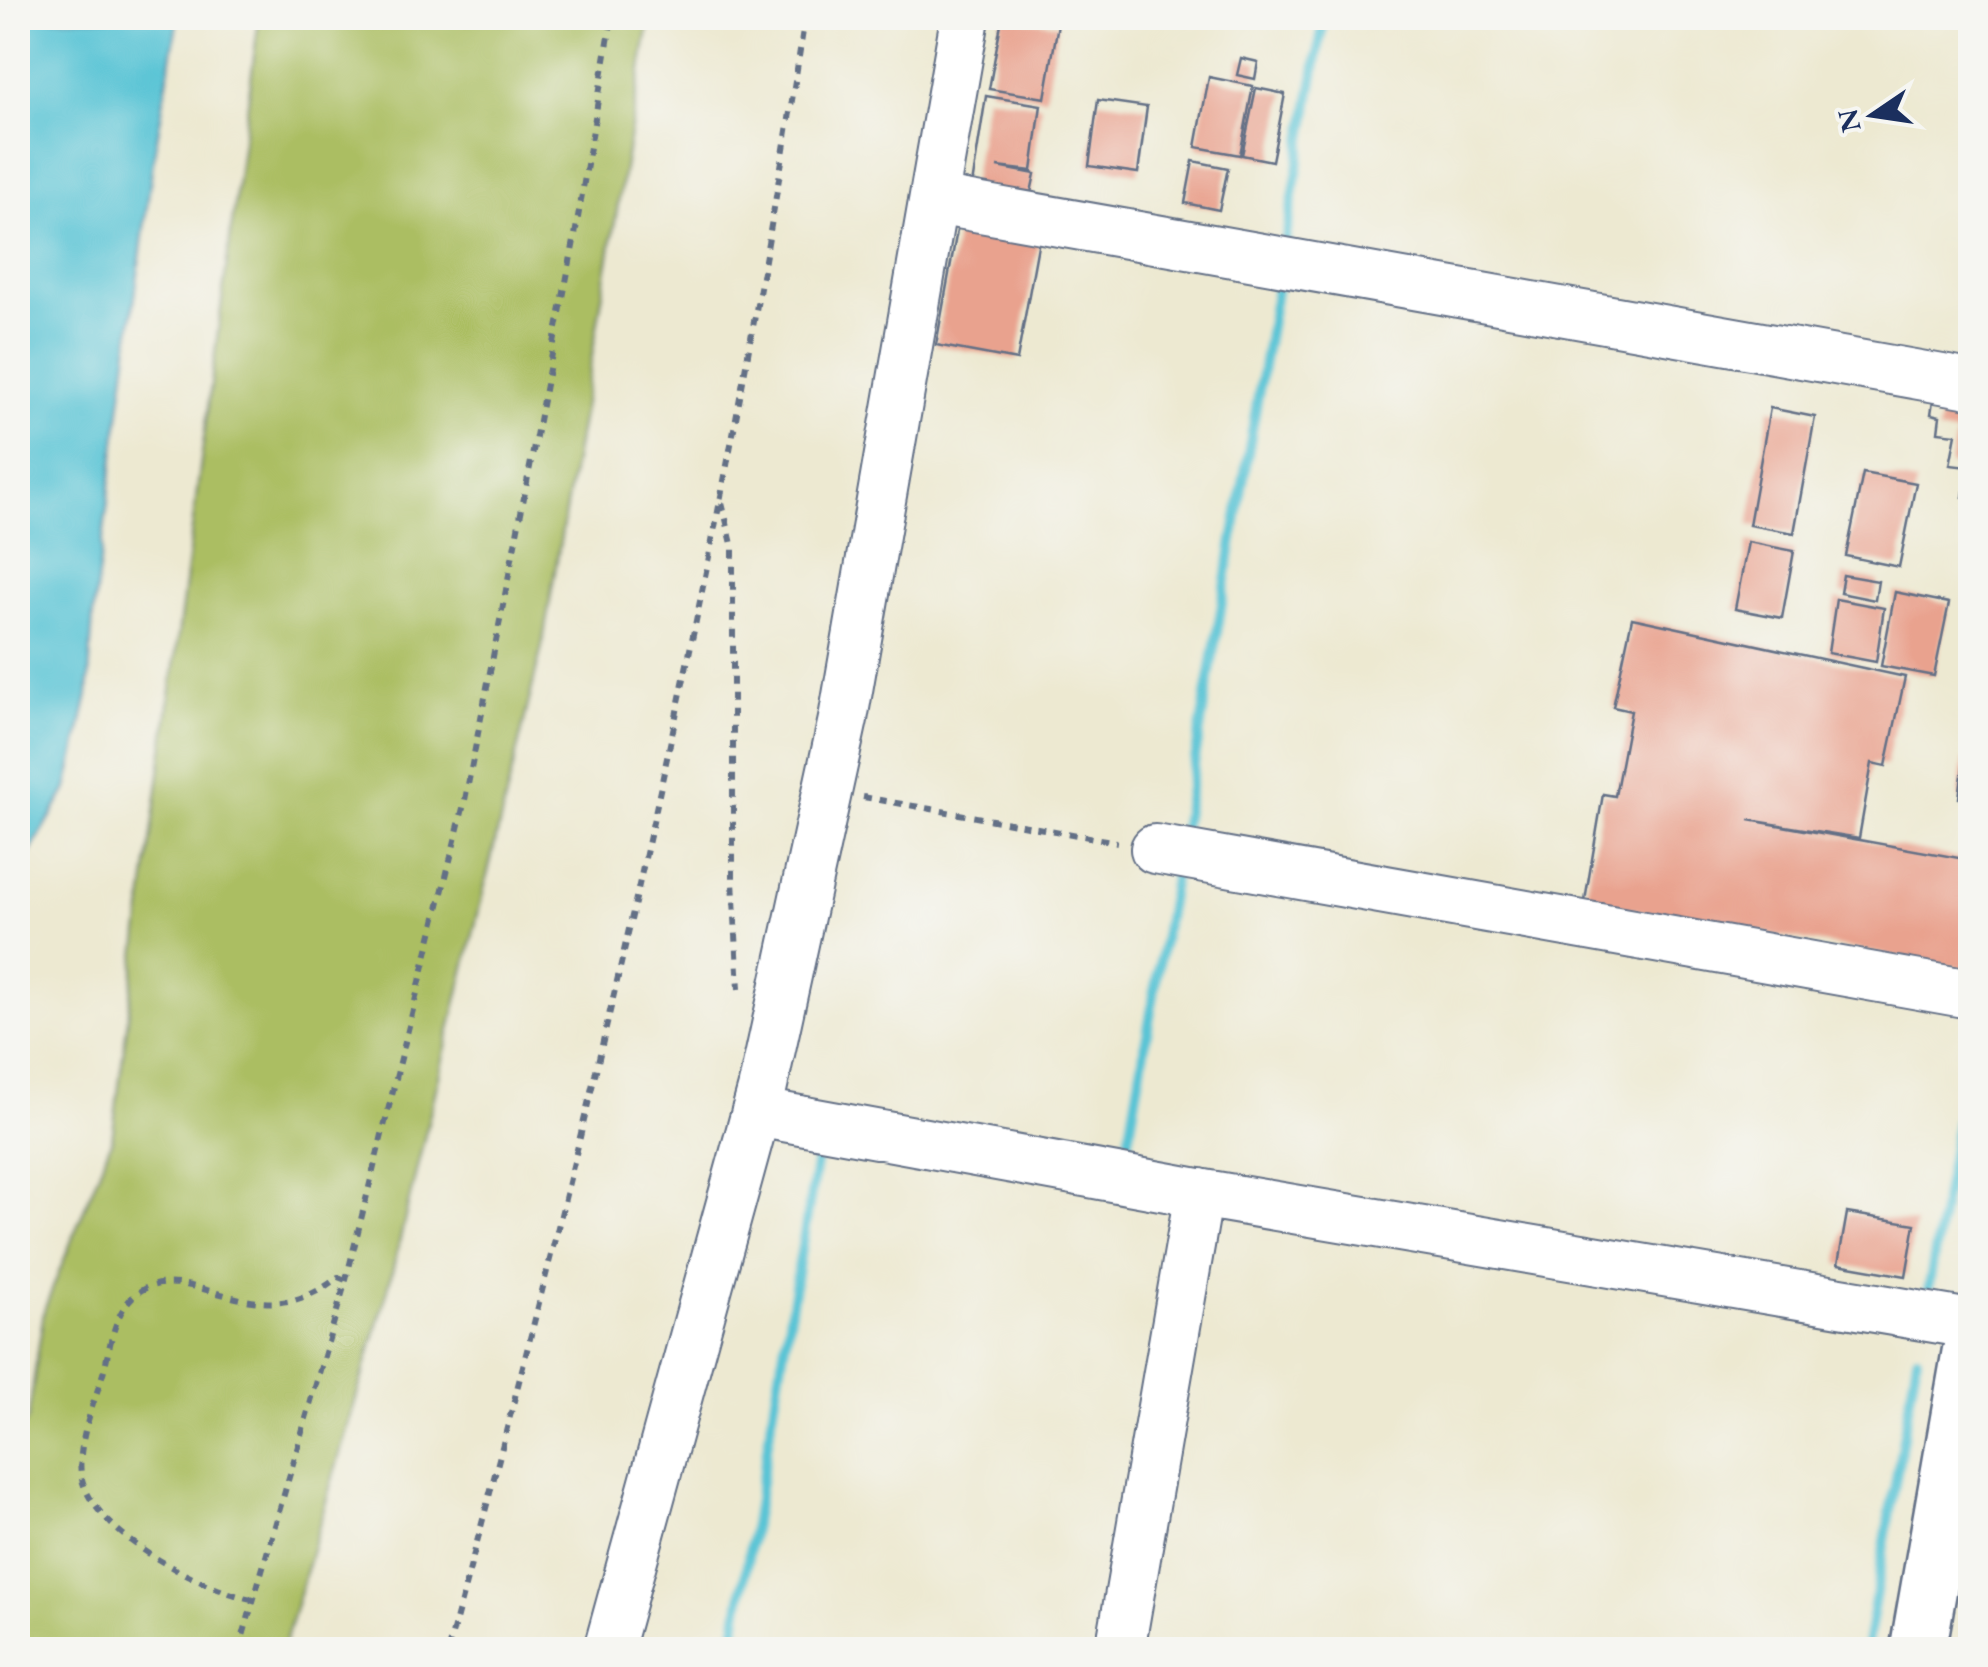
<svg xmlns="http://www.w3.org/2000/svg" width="1988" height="1667" font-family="'EB Garamond',serif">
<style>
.green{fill:#abbe62;stroke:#637660;stroke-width:2.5}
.water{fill:#5ac4d5;stroke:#3a7a9a;stroke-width:2.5}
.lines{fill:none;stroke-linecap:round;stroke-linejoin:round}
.stream{stroke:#5ac4d5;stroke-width:10}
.building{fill:#e9a28e}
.minor-casing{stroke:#647086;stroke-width:52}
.major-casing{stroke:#647086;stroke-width:60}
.path{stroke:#647086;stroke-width:6;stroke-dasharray:8 8;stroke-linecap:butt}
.minor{stroke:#fff;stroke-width:48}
.major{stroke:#fff;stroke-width:55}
</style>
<rect width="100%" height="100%" fill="#f6f6f2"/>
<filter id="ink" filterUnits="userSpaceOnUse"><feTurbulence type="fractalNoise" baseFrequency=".01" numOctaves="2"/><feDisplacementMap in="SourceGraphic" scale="20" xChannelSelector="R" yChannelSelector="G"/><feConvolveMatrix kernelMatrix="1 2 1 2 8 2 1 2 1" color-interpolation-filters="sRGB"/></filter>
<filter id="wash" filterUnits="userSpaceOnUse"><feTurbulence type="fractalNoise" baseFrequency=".0048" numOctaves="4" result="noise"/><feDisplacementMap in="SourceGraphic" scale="40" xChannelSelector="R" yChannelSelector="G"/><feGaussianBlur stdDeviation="2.25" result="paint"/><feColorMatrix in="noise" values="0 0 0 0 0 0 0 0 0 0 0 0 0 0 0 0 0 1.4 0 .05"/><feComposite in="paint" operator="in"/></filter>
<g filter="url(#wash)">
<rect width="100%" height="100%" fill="#ede9d1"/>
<!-- green -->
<polygon class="green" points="259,18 650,18 542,647 388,1289 283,1649 18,1649 18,1434 28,1419 44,1310 112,1139"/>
<!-- water -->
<polygon class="water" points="18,18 178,18 152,168 93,614 88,695 67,789 18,873"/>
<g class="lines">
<!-- stream -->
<g class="stream">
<polyline points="1284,249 1324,18"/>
<polyline points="1181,840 1279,275"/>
<polyline points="1126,1156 1176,866"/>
<polyline points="1928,1291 1970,1050"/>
<polyline points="732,1650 819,1147"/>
<polyline points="1866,1650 1917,1357"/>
</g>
</g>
<g id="blocks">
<!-- building -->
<g class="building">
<polygon points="1002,18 1058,24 1045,98 989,89"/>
<polygon points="1241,58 1258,62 1255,79 1237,75"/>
<polygon points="1209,77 1253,86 1240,155 1196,147"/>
<polygon points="1256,88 1285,94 1272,161 1242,155"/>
<polygon points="986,96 1041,105 1032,171 998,167 1035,174 1030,197 972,185"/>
<polygon points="1098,100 1147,107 1138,173 1089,166"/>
<polygon points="1193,161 1228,168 1219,210 1185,203"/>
<polygon points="960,214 1041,229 1017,360 936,345"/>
<polygon points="1970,389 1970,498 1963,497 1968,467 1950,465 1956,434 1938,432 1940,416 1931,414 1934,394"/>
<polygon points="1770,408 1815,417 1794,533 1749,525"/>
<polygon points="1863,473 1916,483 1899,567 1846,556"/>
<polygon points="1748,542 1794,551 1782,618 1735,609"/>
<polygon points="1843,575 1878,581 1875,600 1840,593"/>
<polygon points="1895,592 1949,603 1934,676 1881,666"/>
<polygon points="1836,599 1884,608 1876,662 1828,653"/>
<polygon points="1632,618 1905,677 1886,766 1872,763 1859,838 1749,820 1970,860 1970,970 1585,901 1603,794 1615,796 1631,711 1613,707"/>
<polygon points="1964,759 1970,760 1970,800 1959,798"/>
<polygon points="1847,1213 1915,1224 1906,1276 1838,1264"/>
</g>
</g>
</g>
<g filter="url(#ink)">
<use href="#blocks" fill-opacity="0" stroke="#647086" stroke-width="2.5"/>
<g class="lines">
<!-- minor casing -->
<g class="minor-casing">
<g id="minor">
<polyline points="936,200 1970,384"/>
<polyline points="1155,849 1970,994"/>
<polyline points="756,1112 1199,1193 1970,1324"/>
<polyline points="608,1650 762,1090 843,719 965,18"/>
<polyline points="1120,1650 1199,1193"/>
</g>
</g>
<!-- major casing -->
<g class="major-casing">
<polyline id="major" points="1918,1650 1970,1353"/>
</g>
<!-- path -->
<g class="path">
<polyline points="722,503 733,548 733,881 739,989"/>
<polyline points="863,797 1117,842"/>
<path d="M252,1599C201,1590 89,1531 81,1474C77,1442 95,1401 104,1370C111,1343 115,1305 142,1290C195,1261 260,1341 338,1277L346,1280"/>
<polyline points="239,1650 346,1280 465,800 574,241 612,18"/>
<path d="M448,1650C594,1112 720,568 805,18"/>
</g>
<!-- minor -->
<use href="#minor" class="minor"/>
<!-- major -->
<use href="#major" class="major"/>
</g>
</g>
<!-- margin -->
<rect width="1988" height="1667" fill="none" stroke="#f6f6f2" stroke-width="60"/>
<!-- north arrow -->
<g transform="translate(1873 115) rotate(257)" stroke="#f6f6f2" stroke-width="8" paint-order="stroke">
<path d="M0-8L18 38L0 25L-18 38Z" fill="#1b2f5e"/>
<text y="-15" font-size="28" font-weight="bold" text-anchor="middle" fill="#1b2f5e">N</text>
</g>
</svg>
